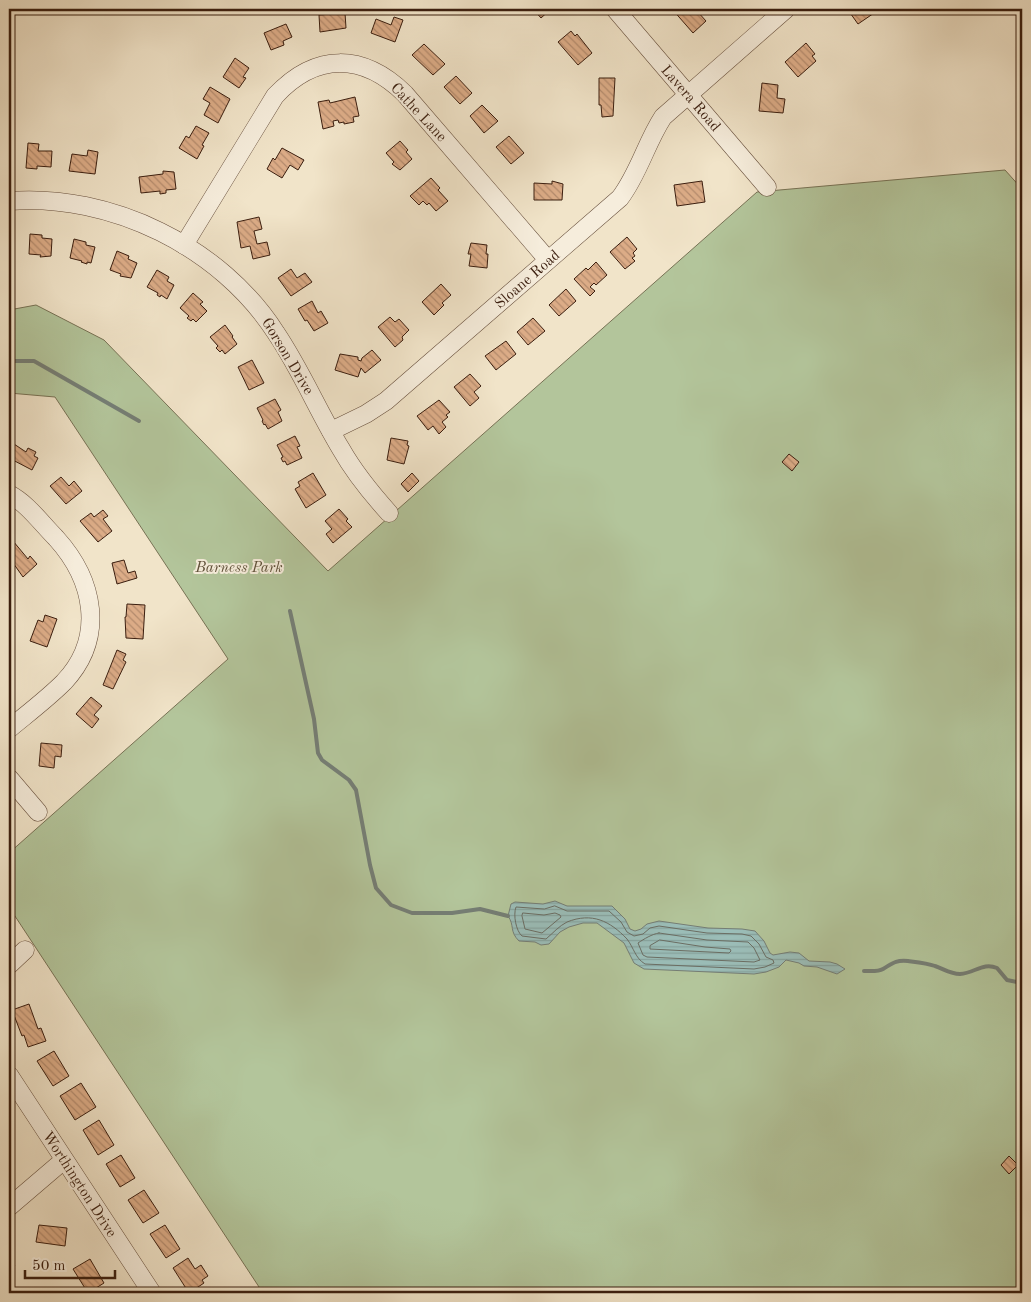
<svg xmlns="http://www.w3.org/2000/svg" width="1031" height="1302" font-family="'Old Standard TT',serif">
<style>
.green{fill:#b3c59b;stroke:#777255}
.water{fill:url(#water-rules);stroke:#757e75}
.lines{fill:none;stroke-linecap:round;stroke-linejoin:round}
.shore{stroke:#6b6e64;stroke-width:1}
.stream{stroke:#757e75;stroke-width:4}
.building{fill:url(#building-back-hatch);stroke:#3b1e0f}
.minor-casing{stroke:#68503e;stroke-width:19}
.minor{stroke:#f6eddc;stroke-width:18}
.labels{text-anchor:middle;stroke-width:4;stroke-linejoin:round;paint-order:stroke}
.street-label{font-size:15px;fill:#3b1e0f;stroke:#f6eddc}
.park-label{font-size:15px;font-style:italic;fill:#5f5039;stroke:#f6eddc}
</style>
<defs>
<pattern id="water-rules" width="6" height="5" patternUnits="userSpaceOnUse" patternTransform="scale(1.25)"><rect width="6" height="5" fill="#9bbeb9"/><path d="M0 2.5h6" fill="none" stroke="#86a39e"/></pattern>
<pattern id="building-back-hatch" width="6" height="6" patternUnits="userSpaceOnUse" patternTransform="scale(1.25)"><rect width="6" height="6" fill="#dcac87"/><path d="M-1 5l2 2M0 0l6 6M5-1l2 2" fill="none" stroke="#b48b6d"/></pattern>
</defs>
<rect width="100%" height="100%" fill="#f1e4c9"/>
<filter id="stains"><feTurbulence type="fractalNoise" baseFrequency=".004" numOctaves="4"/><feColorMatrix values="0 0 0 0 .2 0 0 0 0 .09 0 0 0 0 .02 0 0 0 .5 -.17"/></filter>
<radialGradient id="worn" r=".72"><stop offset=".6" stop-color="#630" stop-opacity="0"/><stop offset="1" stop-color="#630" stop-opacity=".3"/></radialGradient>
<!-- green -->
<polygon class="green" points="1005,170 1022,189 1022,1293 263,1293 9,907 9,853 228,659 55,397 9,393 9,310 36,305 104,340 328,571 757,192"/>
<!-- water -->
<path class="water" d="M555,901L567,906H612L625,919L630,929L635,931L641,929L647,924L659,921L708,928L742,929L755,931L764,941L770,953L773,955L790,952L799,953L809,961L830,962L837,964L845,969L837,974L817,967L804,966L799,963L786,960L779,967L766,972L754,974L644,969L634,963L624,943L597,923H583L569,927L560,932L549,944L541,945L535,942L519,941C509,931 515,926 508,916L511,904L515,902L543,904Z"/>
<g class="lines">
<!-- shore -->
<g class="shore">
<path d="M555,906L567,911H609L621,922L627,932L634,936L643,934L650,928L659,926L707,933L742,934L751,936L759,944L766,957L773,960L774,963L765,967L754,969L645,964C635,958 634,948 627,939C610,921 592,912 567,922C559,926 553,933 546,939L522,936C516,931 513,915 516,907L544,909Z"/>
<polygon points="523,913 544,915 555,913 560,915 561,917 542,933 525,929 522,916"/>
<path d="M659,933L707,940L748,942L754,948L760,960L754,962L647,957L643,955L638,943C644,939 652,934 659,933Z"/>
<polygon points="660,940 705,947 730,949 731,951 729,953 650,949 650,946"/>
</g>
<!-- stream -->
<g class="stream">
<polyline points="9,361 34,361 139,421"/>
<polyline points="290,611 314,719 318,753 322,760 349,780 356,790 370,865 376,888 391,905 412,913 452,913 480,909 508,916"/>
<path d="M864,971C870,971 878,972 883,969C893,963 895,960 908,961C916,962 927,963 935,966C944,969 950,974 960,974C975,973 983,962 997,968L1007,980L1022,983"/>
</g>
</g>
<!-- building -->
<g class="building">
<polygon points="533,9 551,9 541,18"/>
<polygon points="672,9 699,9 697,11 706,21 693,33"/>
<polygon points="849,9 880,9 858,24 848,10"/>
<polygon points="933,9 961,9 961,11"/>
<polygon points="345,13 346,28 320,32 319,15"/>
<polygon points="394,17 403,20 395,42 371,33 376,19 391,25"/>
<polygon points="286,24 292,37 283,41 284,45 271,50 264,33"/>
<polygon points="571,31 575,36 577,34 592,53 578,65 558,42"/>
<polygon points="806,43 815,54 812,56 816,61 798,77 785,62"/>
<polygon points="424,44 445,64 433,75 412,55"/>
<polygon points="235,58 249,68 243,77 246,78 239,88 223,77"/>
<polygon points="456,76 472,93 460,104 444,87"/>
<polygon points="599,78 615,78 613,116 602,117 601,105 599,105"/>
<polygon points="762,83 778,85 777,98 785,99 783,113 759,111"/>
<polygon points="210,87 230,99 218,123 204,115 210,103 203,99"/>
<polygon points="355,97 359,116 353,117 354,122 344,124 344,122 339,123 338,120 333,121 334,126 323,129 318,102 329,100 330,103"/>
<polygon points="482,105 498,121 484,133 470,116"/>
<polygon points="196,126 209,133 202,145 204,146 197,159 179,148 186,136 189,138"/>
<polygon points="509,136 524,153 511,164 496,147"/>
<polygon points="400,141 408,150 406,152 412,159 400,170 392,164 394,162 386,153"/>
<polygon points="28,143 39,144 38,151 52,151 51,167 37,166 37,169 26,168"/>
<polygon points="282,148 304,160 298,170 290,165 282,178 267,169 273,158 275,160"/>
<polygon points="88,150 98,152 95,174 69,171 72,154 87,156"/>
<polygon points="163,171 174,172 176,189 166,190 166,193 160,194 160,191 141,193 139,177 163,174"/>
<polygon points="431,178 440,188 438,190 448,201 436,211 429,203 427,205 423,201 419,205 410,196"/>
<polygon points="552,181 563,184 562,200 534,200 534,183 552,184"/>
<polygon points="702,181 705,202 677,206 674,185"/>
<polygon points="259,217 262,229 254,231 257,244 267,242 270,255 253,259 250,246 241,248 237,222"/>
<polygon points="30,234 42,235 42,238 52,239 51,256 40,257 41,255 29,254"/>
<polygon points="627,237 637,249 633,253 635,256 632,258 635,261 625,269 610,252"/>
<polygon points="74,239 86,242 86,245 95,247 91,263 87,262 87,264 81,262 82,261 70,258"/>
<polygon points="471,243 487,245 486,254 488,254 487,268 469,266 471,254 468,254"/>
<polygon points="117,251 129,256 128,259 137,263 131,278 120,276 121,274 110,270"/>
<polygon points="596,262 607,275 596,285 594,283 590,287 595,291 590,296 574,279 586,268 588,270"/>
<polygon points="291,269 297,278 305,273 312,282 291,296 278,278"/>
<polygon points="157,270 169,277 167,281 174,285 167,299 161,295 160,297 157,295 158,293 147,287"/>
<polygon points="441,284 451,295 442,303 444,305 434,315 422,302"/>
<polygon points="566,289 576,301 559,316 549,305"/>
<polygon points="193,293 203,302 200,304 207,311 196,322 193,319 191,321 187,318 189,316 180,308"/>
<polygon points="312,301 318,313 321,311 328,323 314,331 307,320 305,321 298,309"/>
<polygon points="390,317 395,322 399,319 409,330 402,337 403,340 395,347 378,327"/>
<polygon points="533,318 545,331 528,345 517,332"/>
<polygon points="225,325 233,336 232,337 237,344 225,354 222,350 220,352 216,348 218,346 210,337"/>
<polygon points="506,341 516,354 496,370 485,356"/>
<polygon points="372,350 381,360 365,373 361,368 358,377 335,370 340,354 358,357 358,360 361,361 362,358"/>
<polygon points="252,360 264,383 249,390 238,367"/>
<polygon points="470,374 481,386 474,392 479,398 470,406 454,387"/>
<polygon points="275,399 281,410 278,412 282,421 268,429 265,424 264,425 262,421 263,420 257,408"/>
<polygon points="439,400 450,412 446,415 448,417 442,422 446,427 439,434 433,426 428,430 417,416"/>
<polygon points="295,436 300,446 297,447 302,458 287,465 285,461 283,462 281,458 283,457 277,445"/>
<polygon points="391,438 408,441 407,445 409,446 404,464 387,460"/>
<polygon points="11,442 26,452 28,448 36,452 34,456 38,458 32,470 9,458 9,447"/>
<polygon points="789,454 799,462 792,471 782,462"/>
<polygon points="313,473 326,495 306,508 295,489 300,486 298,482"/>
<polygon points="412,473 419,481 408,492 401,484"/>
<polygon points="61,477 69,486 74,481 82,491 66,504 50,486"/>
<polygon points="339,509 348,519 346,521 352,527 333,543 326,534 332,529 325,521"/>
<polygon points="103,510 108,516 103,519 112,531 98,542 80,521 91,513 94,517"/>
<polygon points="13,541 28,559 30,556 37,564 23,577 11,560 9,561 9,545"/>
<polygon points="124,560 128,573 135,571 137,578 117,584 112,563"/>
<polygon points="127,604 145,605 143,639 126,638 125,617 126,617"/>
<polygon points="45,615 57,619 47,647 30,641 38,620 43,622"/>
<polygon points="117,650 126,654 123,660 126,662 113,689 103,685"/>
<polygon points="91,697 102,706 94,715 99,719 92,728 76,714"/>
<polygon points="41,743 62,745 61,757 55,756 54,768 39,766"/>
<polygon points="29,1004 38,1029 41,1028 46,1041 28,1047 24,1035 22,1036 12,1010"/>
<polygon points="54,1051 69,1076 53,1086 37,1061"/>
<polygon points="81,1083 96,1107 75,1120 60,1096"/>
<polygon points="99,1120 114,1145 98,1155 83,1130"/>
<polygon points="9,1140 14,1141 9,1158"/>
<polygon points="121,1155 135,1178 120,1187 106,1164"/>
<polygon points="1009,1156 1018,1165 1009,1174 1001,1165"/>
<polygon points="144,1190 159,1213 143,1223 128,1200"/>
<polygon points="39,1225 67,1228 65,1246 36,1242"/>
<polygon points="165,1225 180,1249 166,1258 150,1234"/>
<polygon points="188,1258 195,1269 201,1265 208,1276 202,1280 204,1283 189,1293 173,1268"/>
<polygon points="9,1259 15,1266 9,1272"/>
<polygon points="90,1259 104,1283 88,1293 73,1269"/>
</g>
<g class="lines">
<!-- minor casing -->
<g class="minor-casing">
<g id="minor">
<polyline points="615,9 767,187"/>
<path d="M9,201C111,193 221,247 276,333C301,370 318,411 341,449C354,472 371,493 389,513"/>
<path d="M184,245L275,96C316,52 363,53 405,94L548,260"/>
<path d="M331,431L366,414L386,401L620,198C639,173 646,143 663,117L786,9"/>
<path d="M9,494C28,504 41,523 56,538C94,580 106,637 64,682C47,699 27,714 9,729"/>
<polyline points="9,778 38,812"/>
<polyline points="9,965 25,950"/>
<polyline points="9,1075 152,1293"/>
<polyline points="9,1207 64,1160"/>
</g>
</g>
<!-- minor -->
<use href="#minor" class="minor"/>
</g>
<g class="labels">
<!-- street labels -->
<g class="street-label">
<text transform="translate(691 98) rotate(49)" y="5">Lavera Road</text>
<text transform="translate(419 112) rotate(47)" y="5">Cathe Lane</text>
<text transform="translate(527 279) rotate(-41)" y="5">Sloane Road</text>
<text transform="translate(288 356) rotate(59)" y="5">Gorson Drive</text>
<text transform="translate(80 1184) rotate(57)" y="5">Worthington Drive</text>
</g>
<!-- park labels -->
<g class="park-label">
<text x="239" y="572">Barness Park</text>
</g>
</g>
<!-- margin -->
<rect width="1031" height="1302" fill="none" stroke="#f1e4c9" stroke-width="30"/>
<rect x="10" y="10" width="1011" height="1282" fill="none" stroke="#3b1e0f" stroke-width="2.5"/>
<rect x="15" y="15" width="1001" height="1272" fill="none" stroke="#3b1e0f"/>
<!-- scale -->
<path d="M25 1270v8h90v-8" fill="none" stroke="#3b1e0f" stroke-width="2.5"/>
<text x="32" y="1270" font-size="15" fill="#3b1e0f" stroke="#f6eddc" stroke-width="4" paint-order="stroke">50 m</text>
<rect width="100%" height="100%" filter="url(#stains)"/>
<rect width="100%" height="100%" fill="url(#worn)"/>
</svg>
